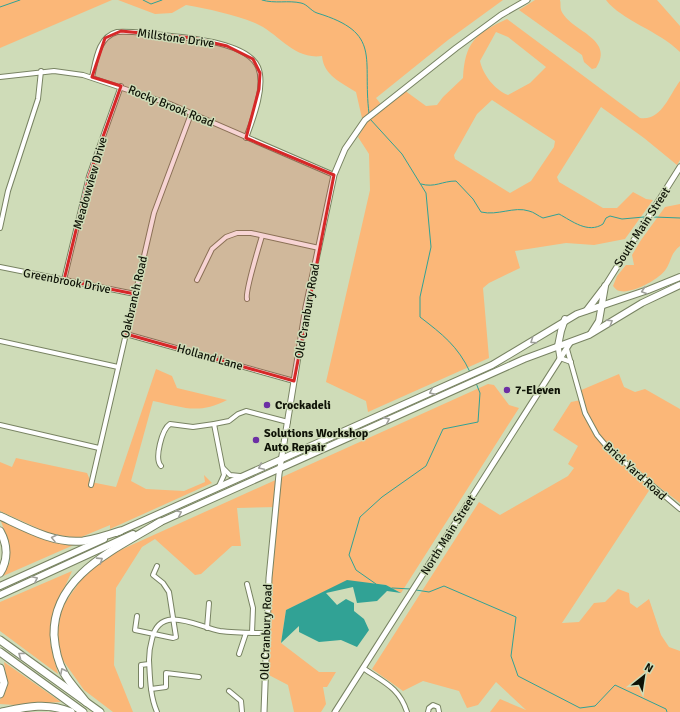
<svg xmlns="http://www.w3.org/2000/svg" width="680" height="712" font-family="Signika,sans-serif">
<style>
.green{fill:#fbb778;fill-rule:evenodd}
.water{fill:#31a295}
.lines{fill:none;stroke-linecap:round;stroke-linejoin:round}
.stream{stroke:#31a295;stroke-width:1}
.minor-casing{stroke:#788362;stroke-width:6}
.tertiary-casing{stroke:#788362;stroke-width:7}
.trunk-casing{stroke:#788362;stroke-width:8}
.motorway-casing{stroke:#788362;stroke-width:9}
.minor{stroke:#fff;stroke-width:4}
.tertiary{stroke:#fff;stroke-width:5}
.trunk{stroke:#fff;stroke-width:6}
.motorway{stroke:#fff;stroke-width:7}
.oneway{stroke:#9fa09b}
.marked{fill:#d62828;fill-opacity:0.2;stroke:#d62828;stroke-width:3;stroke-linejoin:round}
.poi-dot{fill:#6c2fa4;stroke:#cfdcb8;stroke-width:1.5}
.labels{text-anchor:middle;stroke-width:3;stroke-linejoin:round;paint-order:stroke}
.street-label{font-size:12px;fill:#0e1206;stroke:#cfdcb8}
.poi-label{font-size:12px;font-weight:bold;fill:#0e1206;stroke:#cfdcb8;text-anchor:start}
</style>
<rect width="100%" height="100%" fill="#cfdcb8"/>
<!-- green -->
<g class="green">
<polygon points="0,0 112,0 0,48"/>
<path d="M118,0H503L448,40L376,98L384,108L404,90L426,106L437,105L443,97L463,78C465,42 475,34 507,19L640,118C662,121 669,95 680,81V160L677,165L644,138L601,107L557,177L559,182L603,208H617L633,192L646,199L653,200L625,239L594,245L566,243L515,251L520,268L489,283L483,288L489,358L368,412L366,401L326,382L370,190L369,154L358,137L364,127L356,92C341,82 324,76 322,56C293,60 279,33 255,23C233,14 208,9 186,5L172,13L155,14ZM496,32L508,37L546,67L530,83L508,95C495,90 483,75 480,61ZM492,100L555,141L554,147L531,181L510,193L455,159L454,155L477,114Z"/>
<path d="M535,0H560C561,3 560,7 561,10C569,31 616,38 596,68L592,69L584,62L582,55L519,10Z"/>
<path d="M606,0H657L680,26V52C659,31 621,20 606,0Z"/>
<path d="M680,204V246C670,254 672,260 666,269C660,279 632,294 620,291C617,291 615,288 613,286L617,276L626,265H634L632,255L641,240L665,207Z"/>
<path d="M156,369L172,376L177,388L227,400C198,415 183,407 153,401L131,481L146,489L184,491L205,482L204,475L212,483L110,529V525L79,538L50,534L0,511V462L12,467L16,458L87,473L91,482L116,487Z"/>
<polygon points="619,374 624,387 635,392 645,389 680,409 680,503 654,483 562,623 579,622 594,603 605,602 618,589 629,593 630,603 637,608 649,599 661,635 669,647 680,651 680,712 490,712 500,699 526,710 496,682 478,705 467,708 459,691 423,681 403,691 372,669 479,502 500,515 568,476 574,468 568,464 578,446 553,430 571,402 581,400 579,391"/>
<polygon points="488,384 494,385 509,405 519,408 401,593 386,585 347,581 286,610 281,643 319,672 336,672 327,687 323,687 326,704 321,712 294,712 288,685 265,673 277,507 237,508 241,546 232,546 201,574 195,575 155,539 142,547 116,588 114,665 133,712 113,712 84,690 62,659 57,635 62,607 83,577 105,557"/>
<polygon points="0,519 76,544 3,576 10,562 9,542"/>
<polygon points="72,571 53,613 50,641 58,674 0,631 0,602"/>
<polygon points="4,662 61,702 15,705 0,704 0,700 7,685"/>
</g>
<!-- water -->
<polygon class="water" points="347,580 386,585 401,593 387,591 377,601 357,603 353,587 326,593 337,605 346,599 354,603 354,611 364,619 369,630 357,647 341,640 319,642 299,632 299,626 281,643 286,610"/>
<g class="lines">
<!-- stream -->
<g class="stream">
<polyline points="143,0 151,4 162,0"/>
<path d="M262,0C275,4 288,0 301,3C307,4 311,11 317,13C383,33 362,58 369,113"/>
<polyline points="0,7 20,0"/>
<path d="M370,119L402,154L426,193L431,247L420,297V317C442,334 458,346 470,372"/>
<path d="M421,184C435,188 442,181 456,181L473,199L481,212C498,216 514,206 529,211C534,212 538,216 543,218L559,214C572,221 588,234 603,224L606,218L610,216L622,219L644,217"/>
<polyline points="654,217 680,218"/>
<polyline points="376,584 356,570 349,555 360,517 382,497 426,466 443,429 478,422 480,393 476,383"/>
<polyline points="392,588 411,589"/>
<polyline points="416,590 429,592 444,586 516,617 511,656 518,676 580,708 595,706 615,685 666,709 667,712"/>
</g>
<!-- minor casing -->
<g class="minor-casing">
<g id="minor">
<polyline points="0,77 54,71 83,75 170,104 334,175"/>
<path d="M92,77C96,60 98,37 117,32C129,31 142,33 154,34C179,37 246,40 258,67C266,86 253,119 246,138"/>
<polyline points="0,228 8,191 38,99 41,71"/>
<polyline points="0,267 135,294"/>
<polyline points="64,280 89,176 121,86"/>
<polyline points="197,280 212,249 226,237 237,233 251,233 319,248"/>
<path d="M247,299C245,293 259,246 262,236"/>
<polyline points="126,334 294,381"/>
<polyline points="0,341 118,367"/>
<polyline points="567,349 585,413 597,435 608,448 680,509"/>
<polyline points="560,358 571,362"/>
<polyline points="214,424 224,475 219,486"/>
<polyline points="0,425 99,448"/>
<path d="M161,466C154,459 162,429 170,424L193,427L214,424L229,421L238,414L246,411L288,422"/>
<polyline points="223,468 230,475 240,476"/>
<polyline points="91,485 154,213 191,114"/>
<polyline points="247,584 253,608 252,633"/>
<polyline points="137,616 135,630 173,638 176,637 169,592 163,583 153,575 157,566"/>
<polyline points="207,628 209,603"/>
<polyline points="239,654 246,633"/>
<path d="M363,668C383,682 399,687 407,712"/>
<polyline points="141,686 141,665 149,664"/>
<polyline points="151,689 166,687 166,673 199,677"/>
<polyline points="229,691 241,701 242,712"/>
<path d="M157,712C150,696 150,678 149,660C149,653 150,646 152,639C160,603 198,627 220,631C235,633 251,633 266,633"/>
<polyline points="428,712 429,708 433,705 438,707 439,712"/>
</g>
</g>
<!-- tertiary casing -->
<g class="tertiary-casing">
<g id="tertiary">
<polyline points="605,286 680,167"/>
<polyline points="558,346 560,358"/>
<polyline points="264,712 269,578 279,474 306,307 334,175 345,149 365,120 456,48 501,15 527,0"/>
<polyline points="335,712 570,343"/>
</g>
</g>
<!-- trunk casing -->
<g class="trunk-casing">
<g id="trunk">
<polyline points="587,310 603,289"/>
<polyline points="592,332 599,321 605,286"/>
<polyline points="558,346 561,331 565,319"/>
<polyline points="156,524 524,359 589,335 642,303 680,285"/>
<polyline points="116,533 492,365 577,314 648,290 680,277"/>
<polyline points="0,586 104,539"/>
<polyline points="0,595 133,534"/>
</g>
</g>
<!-- motorway casing -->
<g class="motorway-casing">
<g id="motorway">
<path d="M0,516C26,528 54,544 83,541C96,539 108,535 120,531"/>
<path d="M0,531C8,545 8,560 0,573"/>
<polyline points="0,640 100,712"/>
<polyline points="0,652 83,712"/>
<polyline points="0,668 4,683 0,694"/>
<path d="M86,702C79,692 70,684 64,673C58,662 55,649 54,635C53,575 116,549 160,522"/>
<path d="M2,712C26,707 47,702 71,712"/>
</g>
</g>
<!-- minor -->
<use href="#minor" class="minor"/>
<!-- tertiary -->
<use href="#tertiary" class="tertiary"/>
<!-- trunk -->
<use href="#trunk" class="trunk"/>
<!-- motorway -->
<use href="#motorway" class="motorway"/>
</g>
<!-- one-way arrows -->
<defs><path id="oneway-chevron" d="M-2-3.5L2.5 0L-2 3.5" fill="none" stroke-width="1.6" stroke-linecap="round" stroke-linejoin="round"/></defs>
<g class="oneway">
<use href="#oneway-chevron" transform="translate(644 291) rotate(162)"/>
<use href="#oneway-chevron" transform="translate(610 322) rotate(-32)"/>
<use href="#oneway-chevron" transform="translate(533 341) rotate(146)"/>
<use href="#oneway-chevron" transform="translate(432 392) rotate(156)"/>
<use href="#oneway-chevron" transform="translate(387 420) rotate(-24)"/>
<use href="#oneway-chevron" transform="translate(261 467) rotate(155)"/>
<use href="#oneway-chevron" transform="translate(179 513) rotate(-25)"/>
<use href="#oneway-chevron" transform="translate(54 538) rotate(-166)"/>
<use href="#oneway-chevron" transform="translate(100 560) rotate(-33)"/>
<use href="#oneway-chevron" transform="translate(35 579) rotate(-25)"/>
<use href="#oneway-chevron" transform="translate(21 655) rotate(-144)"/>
<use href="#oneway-chevron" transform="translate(63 671) rotate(-117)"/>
</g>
<!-- marked area -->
<path class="marked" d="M121,31L193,38L227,46L253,59L260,73L259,89L246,138L334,175L294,381L126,334L135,294L64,280L89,176L121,86L92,77L105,38Z"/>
<!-- markers -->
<g class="poi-dot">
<circle cx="507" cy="390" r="4"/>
<circle cx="267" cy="405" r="4"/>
<circle cx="256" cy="440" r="4"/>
</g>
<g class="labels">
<!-- street labels -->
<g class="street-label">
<text transform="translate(176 38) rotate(8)" y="4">Millstone Drive</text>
<text transform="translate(171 106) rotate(22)" y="4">Rocky Brook Road</text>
<text transform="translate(90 183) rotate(-74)" y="4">Meadowview Drive</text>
<text transform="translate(642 227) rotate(-57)" y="4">South Main Street</text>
<text transform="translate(67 281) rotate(11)" y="4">Greenbrook Drive</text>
<text transform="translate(134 297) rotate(-77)" y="4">Oakbranch Road</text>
<text transform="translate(307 311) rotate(-80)" y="4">Old Cranbury Road</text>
<text transform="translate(210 357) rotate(16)" y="4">Holland Lane</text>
<text transform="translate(635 471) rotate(42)" y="4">Brick Yard Road</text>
<text transform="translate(448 535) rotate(-58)" y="4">North Main Street</text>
<text transform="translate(266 632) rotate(-88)" y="4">Old Cranbury Road</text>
</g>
<!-- poi labels -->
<g class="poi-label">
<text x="515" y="394">7-Eleven</text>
<text x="275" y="409">Crockadeli</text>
<text x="264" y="437">Solutions Workshop<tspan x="264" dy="14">Auto Repair</tspan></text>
</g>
</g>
<!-- north arrow -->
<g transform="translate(644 676) rotate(30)" stroke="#cfdcb8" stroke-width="3" paint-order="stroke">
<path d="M0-3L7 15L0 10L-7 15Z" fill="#0e1206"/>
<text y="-6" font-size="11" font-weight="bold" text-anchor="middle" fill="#0e1206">N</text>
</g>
</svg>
